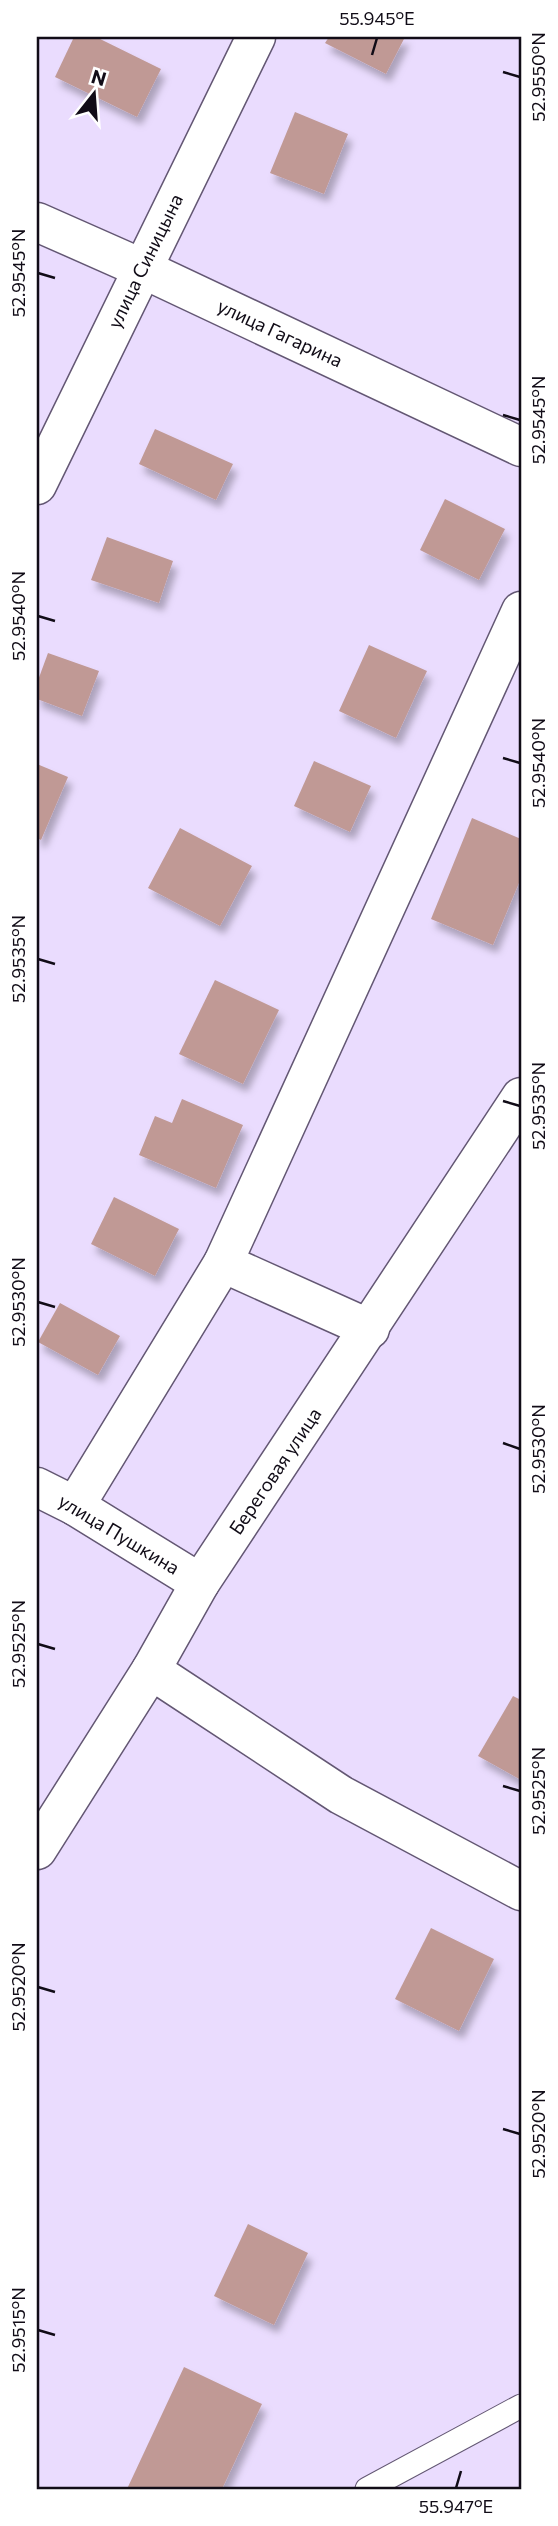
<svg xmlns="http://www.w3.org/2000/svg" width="558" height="2526" font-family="Commissioner,sans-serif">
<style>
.building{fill:#c09995;filter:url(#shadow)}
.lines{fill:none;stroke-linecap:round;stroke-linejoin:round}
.service-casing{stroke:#635773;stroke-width:25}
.minor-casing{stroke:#635773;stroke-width:41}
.secondary-casing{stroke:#635773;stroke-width:41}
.service{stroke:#fff;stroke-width:23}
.minor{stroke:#fff;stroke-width:38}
.secondary{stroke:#fff;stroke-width:38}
.ticks{fill:none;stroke:#110c17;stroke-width:2.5}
.labels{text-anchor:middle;stroke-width:6;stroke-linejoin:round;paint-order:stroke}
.street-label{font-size:19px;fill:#110c17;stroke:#fff}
.neatline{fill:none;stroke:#110c17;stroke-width:2.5}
.ticks-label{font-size:18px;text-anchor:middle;fill:#110c17}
</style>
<defs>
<filter id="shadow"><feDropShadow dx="4.5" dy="8" stdDeviation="3.5" flood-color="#0004"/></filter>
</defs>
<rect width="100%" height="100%" fill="#eadcfe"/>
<!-- building -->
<g class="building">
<polygon points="74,37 96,37 161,69 137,117 55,77"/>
<polygon points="329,37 405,37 386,74 325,43"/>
<polygon points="295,112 348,134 324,194 270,173"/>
<polygon points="155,429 233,464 216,500 139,464"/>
<polygon points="445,499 505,529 479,580 420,550"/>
<polygon points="107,537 173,561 159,603 91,580"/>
<polygon points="369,645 427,671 396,738 339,711"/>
<polygon points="48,653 99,671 82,716 37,699 37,683"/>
<polygon points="314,761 371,786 350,832 294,806"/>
<polygon points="37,764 68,777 41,840 37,838"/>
<polygon points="472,818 521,839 521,878 493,945 431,919"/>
<polygon points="180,828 252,866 220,926 148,888"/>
<polygon points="215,980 279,1010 243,1084 179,1054"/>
<polygon points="182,1099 243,1125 216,1188 139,1155 155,1116 172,1123"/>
<polygon points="114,1197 179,1229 155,1276 91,1244"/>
<polygon points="60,1303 120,1336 98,1375 38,1342"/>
<polygon points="513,1696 521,1700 521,1780 478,1756"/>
<polygon points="431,1928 494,1959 459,2031 395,1999"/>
<polygon points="248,2224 308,2253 274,2325 214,2296"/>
<polygon points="184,2367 262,2404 222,2489 127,2489"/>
</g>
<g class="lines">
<!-- service casing -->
<g class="service-casing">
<polyline id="service" points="367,2489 521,2406"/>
</g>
<!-- minor casing -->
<g class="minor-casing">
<g id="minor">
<polyline points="37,222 141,268 521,447"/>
<polyline points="37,485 256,37"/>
<polyline points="370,1329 223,1263 521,611"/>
<polyline points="37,1487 75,1506 200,1583"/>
<polyline points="75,1506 223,1263"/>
<polyline points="151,1670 341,1795 521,1891"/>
</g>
</g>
<!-- secondary casing -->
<g class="secondary-casing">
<polyline id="secondary" points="37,1850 151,1670 200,1583 521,1097"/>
</g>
<!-- service -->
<use href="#service" class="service"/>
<!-- minor -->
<use href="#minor" class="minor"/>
<!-- secondary -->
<use href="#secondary" class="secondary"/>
</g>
<!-- ticks -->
<path class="ticks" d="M372,55L377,38M503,72L520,77M38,273L55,278M503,415L520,420M38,616L55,621M503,758L520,763M38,959L55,964M503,1101L520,1106M38,1302L55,1307M503,1443L520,1449M38,1644L55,1649M503,1786L520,1791M38,1987L55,1992M503,2129L520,2134M38,2330L55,2335M456,2488L461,2471"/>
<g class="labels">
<!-- street labels -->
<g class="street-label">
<text transform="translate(145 261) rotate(-64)" y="7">улица Синицына</text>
<text transform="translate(280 333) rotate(25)" y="7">улица Гагарина</text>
<text transform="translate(275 1471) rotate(-56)" y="7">Береговая улица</text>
<text transform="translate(119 1534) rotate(31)" y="7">улица Пушкина</text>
</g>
</g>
<!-- border -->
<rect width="558" height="2526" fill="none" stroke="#ffffff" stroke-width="77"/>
<!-- north arrow -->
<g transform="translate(94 94) rotate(17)" stroke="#ffffff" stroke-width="5" paint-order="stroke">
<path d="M0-5L12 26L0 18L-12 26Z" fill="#110c17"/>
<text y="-10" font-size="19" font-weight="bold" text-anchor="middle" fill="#110c17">N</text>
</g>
<rect x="38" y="38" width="482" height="2450" class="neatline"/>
<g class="ticks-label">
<text x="377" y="25">55.945°E</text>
<text transform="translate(539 77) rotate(-90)" y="6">52.9550°N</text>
<text transform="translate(19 273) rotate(-90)" y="6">52.9545°N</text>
<text transform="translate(539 420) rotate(-90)" y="6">52.9545°N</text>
<text transform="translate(19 616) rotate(-90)" y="6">52.9540°N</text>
<text transform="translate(539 763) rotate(-90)" y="6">52.9540°N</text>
<text transform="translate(19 959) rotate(-90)" y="6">52.9535°N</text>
<text transform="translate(539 1106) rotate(-90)" y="6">52.9535°N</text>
<text transform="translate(19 1302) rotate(-90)" y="6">52.9530°N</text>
<text transform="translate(539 1449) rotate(-90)" y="6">52.9530°N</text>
<text transform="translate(19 1644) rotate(-90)" y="6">52.9525°N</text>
<text transform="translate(539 1791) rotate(-90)" y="6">52.9525°N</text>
<text transform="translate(19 1987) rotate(-90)" y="6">52.9520°N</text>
<text transform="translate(539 2134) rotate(-90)" y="6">52.9520°N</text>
<text transform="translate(19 2330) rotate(-90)" y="6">52.9515°N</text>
<text x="456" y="2513">55.947°E</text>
</g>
</svg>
